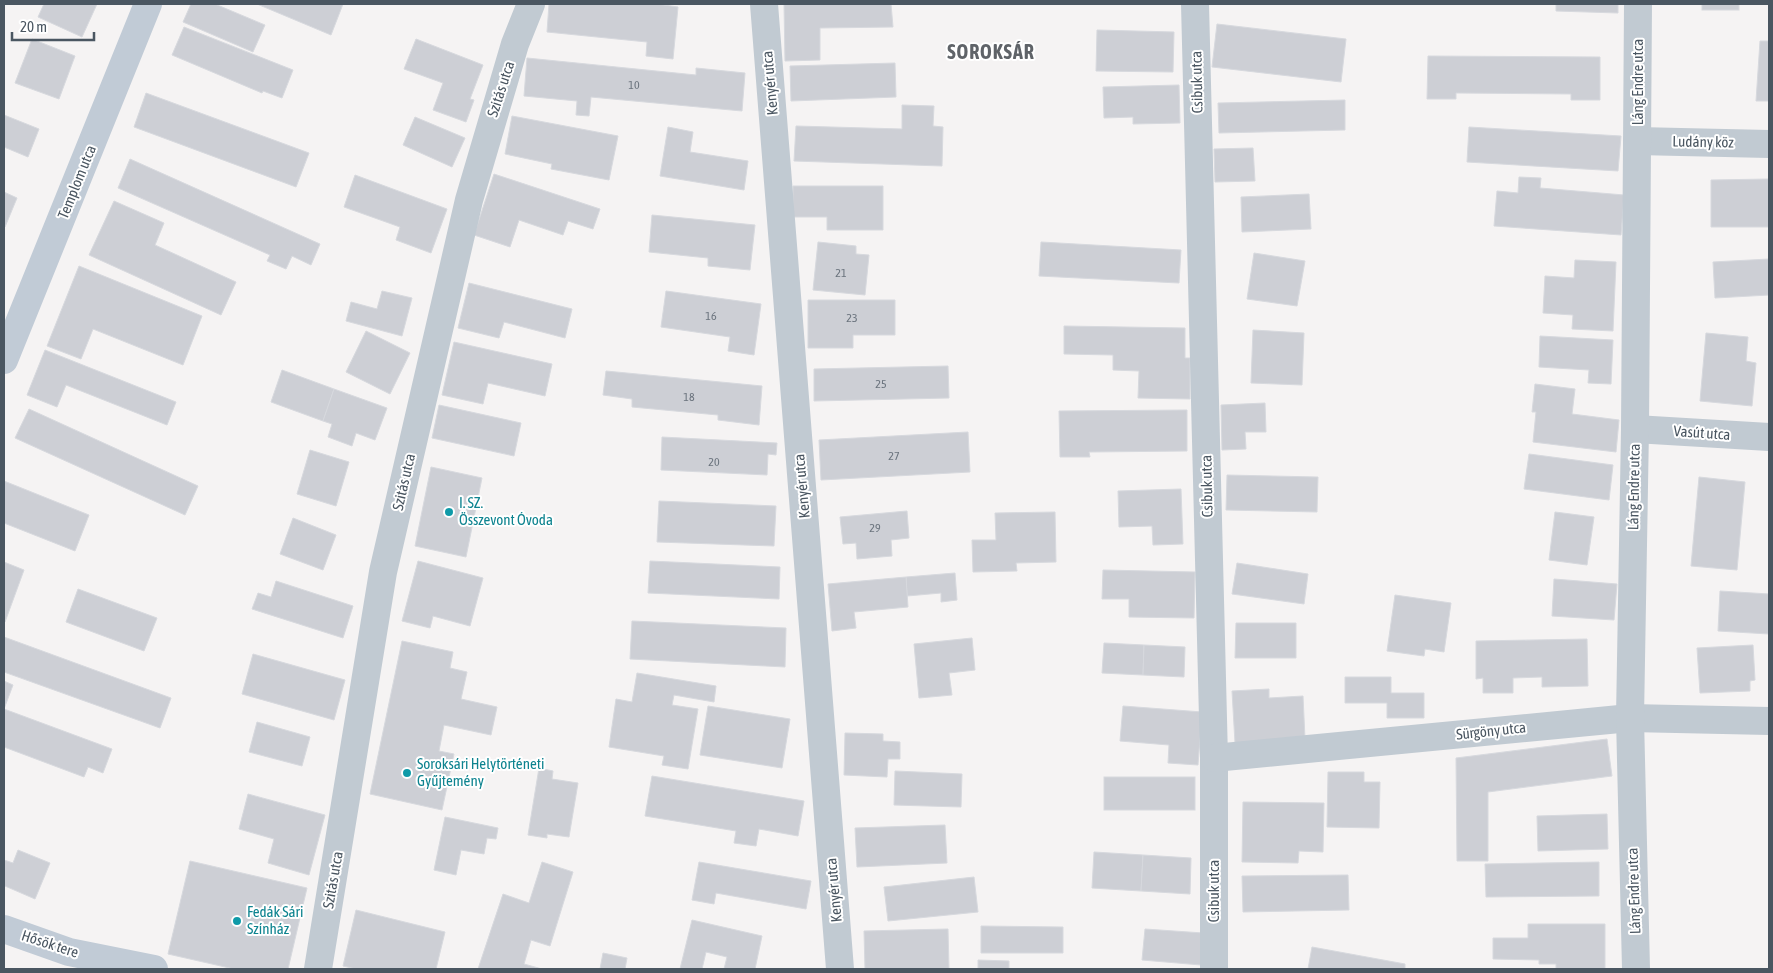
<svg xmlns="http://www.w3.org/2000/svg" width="1773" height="973" font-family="'Asap Condensed',sans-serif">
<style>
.building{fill:#cdcfd5;stroke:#d7d9de}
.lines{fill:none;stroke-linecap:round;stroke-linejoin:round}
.street{stroke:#c1cad2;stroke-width:28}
.secondary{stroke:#c1cbd6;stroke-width:28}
.culture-dot{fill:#0f9aa8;stroke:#fff;stroke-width:2}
.labels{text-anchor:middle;stroke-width:4;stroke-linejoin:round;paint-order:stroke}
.number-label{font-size:12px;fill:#6b747e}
.street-label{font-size:15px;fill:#4a5661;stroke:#fff}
.culture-label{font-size:15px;fill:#0d838f;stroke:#fff;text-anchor:start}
.district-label{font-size:20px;font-weight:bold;letter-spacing:1px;fill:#5f6368;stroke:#fff}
</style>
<rect width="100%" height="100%" fill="#f5f3f3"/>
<!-- building -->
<g class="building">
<polygon points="44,4 97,4 82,37 38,17"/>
<polygon points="191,4 215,4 265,25 253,52 183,22"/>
<polygon points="257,4 343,4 331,35"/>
<polygon points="549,4 657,4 678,7 673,59 646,56 647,42 547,32"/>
<polygon points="784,4 891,4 893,27 820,28 820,60 785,61"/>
<polygon points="1556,4 1618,4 1618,13 1556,11"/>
<rect x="1702" y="4" width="37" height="6"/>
<polygon points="1217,24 1346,39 1341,82 1212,67"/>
<polygon points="184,27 293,70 282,98 263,91 262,93 172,55"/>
<polygon points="1097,30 1174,32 1173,72 1096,71"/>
<polygon points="32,39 75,56 59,99 15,83"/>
<polygon points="416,39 483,65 470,99 474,100 466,122 433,110 443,83 404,69"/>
<polygon points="1760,41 1769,41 1769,101 1756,101"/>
<polygon points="1428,56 1600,57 1600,100 1571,100 1571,94 1456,93 1456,99 1427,99"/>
<polygon points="527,58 696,75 696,68 745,73 742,111 591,97 589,116 576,115 577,101 524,96"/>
<polygon points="895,63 896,97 791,101 790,66"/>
<polygon points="1179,85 1180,123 1133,124 1133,117 1104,118 1103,87"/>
<polygon points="146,93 309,153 296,187 134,127"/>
<polygon points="1345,100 1345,130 1219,133 1218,103"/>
<polygon points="902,105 934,106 933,126 943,127 942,166 794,161 796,126 902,129"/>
<polygon points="4,115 39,129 28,157 4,147"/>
<polygon points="512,116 618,136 609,180 551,169 552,164 505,154"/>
<polygon points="415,117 465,138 452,167 403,145"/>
<polygon points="668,127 693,132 690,152 748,161 744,190 660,176"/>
<polygon points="1469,127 1621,136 1618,171 1467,162"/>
<polygon points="1253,148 1255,181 1215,182 1214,149"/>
<polygon points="130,159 320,244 311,265 292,256 286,269 267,261 270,255 118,188"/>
<polygon points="494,174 600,209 593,229 568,221 563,235 519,220 510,247 474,235"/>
<polygon points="355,175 447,209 431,253 396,240 400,227 344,207"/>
<polygon points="1519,177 1541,178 1540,188 1624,195 1621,235 1494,226 1497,191 1518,193"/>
<polygon points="1769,179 1769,227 1711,227 1711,180"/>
<polygon points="793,186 883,186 883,230 827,230 827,217 793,217"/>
<polygon points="4,192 17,198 5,227 4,226"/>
<polygon points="1309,194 1311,229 1242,232 1241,197"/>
<polygon points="114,201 164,223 155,245 236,282 221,315 89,255"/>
<polygon points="652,215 755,225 750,270 708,266 708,258 649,252"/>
<polygon points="818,242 856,246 856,254 869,255 865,295 813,290"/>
<polygon points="1041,242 1181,250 1179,283 1039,276"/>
<polygon points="1254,253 1305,261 1297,306 1247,299"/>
<polygon points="1769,259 1769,295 1715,298 1713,262"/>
<polygon points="1575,260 1616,262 1613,331 1572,329 1573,315 1543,313 1545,276 1574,278"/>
<polygon points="79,266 202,316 183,365 93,329 81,359 47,346"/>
<polygon points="469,283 572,309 565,338 504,322 499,338 458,328"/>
<polygon points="382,291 412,298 402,336 346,321 351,302 377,309"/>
<polygon points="666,291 761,304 754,355 728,351 730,337 661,327"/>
<polygon points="808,300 895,300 895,335 853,335 853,348 808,348"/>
<polygon points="1064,326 1185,328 1185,358 1190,358 1190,399 1138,398 1139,371 1113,370 1113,355 1064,354"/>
<polygon points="1253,330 1304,333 1302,385 1251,383"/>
<polygon points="366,331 410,353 390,394 346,372"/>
<polygon points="1706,333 1748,337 1746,361 1756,363 1752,406 1700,401"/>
<polygon points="1540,336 1613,340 1611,384 1588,383 1589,370 1539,367"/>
<polygon points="454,342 552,364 545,396 488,383 483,404 442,395"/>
<polygon points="45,350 176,402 167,425 66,385 57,407 27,395"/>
<polygon points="948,366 949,398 814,401 814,369"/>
<polygon points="282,370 334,389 323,421 271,402"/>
<polygon points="606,371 762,386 759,425 718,420 718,415 632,407 632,399 603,395"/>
<polygon points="1535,384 1575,389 1572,414 1619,420 1616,452 1533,442 1536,412 1532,412"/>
<polygon points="334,389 387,408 375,440 356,433 352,446 328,437 332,424 323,421"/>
<polygon points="1265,403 1266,432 1245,432 1246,449 1222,450 1221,405"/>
<polygon points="439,405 521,423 514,456 432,438"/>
<polygon points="29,409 198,486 185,515 15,438"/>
<polygon points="1187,410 1187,451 1089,452 1090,457 1060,457 1059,411"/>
<polygon points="968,432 970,472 821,480 819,440"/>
<polygon points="662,437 777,443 776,455 768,454 767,475 661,470"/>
<polygon points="310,450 349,462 336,506 297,494"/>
<polygon points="1529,454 1613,465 1609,500 1524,489"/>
<polygon points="431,467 482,478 466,557 415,546"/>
<polygon points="1227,475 1318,477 1317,512 1226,510"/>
<polygon points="1699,477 1745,482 1737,570 1691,566"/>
<polygon points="4,481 89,515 75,551 4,523"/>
<polygon points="1181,489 1183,544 1153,545 1152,526 1119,527 1118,491"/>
<polygon points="659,501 776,506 774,546 657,542"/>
<polygon points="907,511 909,538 891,540 892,556 857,559 856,543 843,544 840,517"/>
<polygon points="1055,512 1056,562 1016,563 1017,571 973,572 972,540 996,540 995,513"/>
<polygon points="1555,512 1594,517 1587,565 1549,560"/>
<polygon points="293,518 336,535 323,570 280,554"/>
<polygon points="418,561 483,578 470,626 433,616 430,628 402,621"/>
<polygon points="650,561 780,567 779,599 648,593"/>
<polygon points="4,562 24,570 5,622 4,622"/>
<polygon points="1237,563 1308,574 1304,604 1232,594"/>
<polygon points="1103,570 1195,572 1194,618 1129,617 1129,599 1102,599"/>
<polygon points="955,573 957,600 941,602 941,593 907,596 906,577"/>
<polygon points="906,577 908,607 854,612 856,628 832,631 828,584"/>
<polygon points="1554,579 1617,584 1614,620 1552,616"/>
<polygon points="276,581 353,606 343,638 252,609 258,593 271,597"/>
<polygon points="78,589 157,618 144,651 66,622"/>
<polygon points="1720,591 1769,594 1769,634 1718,631"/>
<polygon points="1395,595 1451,603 1444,652 1425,649 1424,656 1387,651"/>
<polygon points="632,621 786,628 785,667 630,659"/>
<polygon points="1236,623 1296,623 1296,658 1235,658"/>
<polygon points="4,637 171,698 160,728 4,672"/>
<polygon points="972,638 975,670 949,673 952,695 919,698 914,644"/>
<polygon points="1587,639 1588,686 1542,687 1542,677 1513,678 1513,693 1483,693 1483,678 1476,679 1476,641"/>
<polygon points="402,641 453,652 450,668 467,672 461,699 497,707 491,735 444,725 439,751 454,754 442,810 370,794"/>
<polygon points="1104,643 1144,645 1143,675 1102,673"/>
<polygon points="1144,645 1185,647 1184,677 1143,675"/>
<polygon points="1753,645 1755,680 1750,681 1750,691 1700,693 1697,648"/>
<polygon points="253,654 345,680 334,720 242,694"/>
<polygon points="637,673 716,686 714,702 674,695 672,705 698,709 688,769 662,765 664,756 609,747 616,699 632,702"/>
<polygon points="1345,677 1391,677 1391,693 1424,693 1424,718 1387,718 1387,703 1345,703"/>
<polygon points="4,681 13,685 4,709 112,749 103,773 88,767 84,777 4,747"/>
<polygon points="1269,689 1269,698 1303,696 1305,739 1235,743 1232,691"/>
<polygon points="708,706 790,719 782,768 700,755"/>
<polygon points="1123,706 1202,712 1198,765 1168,763 1169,745 1120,741"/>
<polygon points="257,722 310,737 302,766 249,752"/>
<polygon points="845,733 883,734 883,741 900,742 900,759 888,759 887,777 844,775"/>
<polygon points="1607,739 1612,776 1488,792 1488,861 1457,861 1456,758"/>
<polygon points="539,768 553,771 552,779 578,783 569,837 547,834 547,838 528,835"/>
<polygon points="895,771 962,774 961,807 894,805"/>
<polygon points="1328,772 1364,772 1364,782 1380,782 1379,828 1327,827"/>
<polygon points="652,776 804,801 798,836 759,829 756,846 734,843 736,831 645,816"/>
<rect x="1104" y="777" width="91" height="33"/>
<polygon points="248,794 325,815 309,875 268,863 274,839 239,829"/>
<polygon points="1243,802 1324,803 1323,852 1299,851 1298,863 1242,862"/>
<polygon points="1607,814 1608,849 1538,851 1537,816"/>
<polygon points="445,817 498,828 496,839 487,838 484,854 461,850 456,875 434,870"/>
<polygon points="945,825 947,863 857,867 855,828"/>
<polygon points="18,850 50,863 35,899 5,886 4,889 4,860 13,863"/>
<polygon points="1094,852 1143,855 1141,891 1092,888"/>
<polygon points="1143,855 1191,858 1190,894 1141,891"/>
<polygon points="190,861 307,888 288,969 234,969 168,954"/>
<polygon points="542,862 573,872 550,946 531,940 524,964 542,969 478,969 503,894 529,903"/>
<polygon points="699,862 811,881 806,909 716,893 714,904 692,900"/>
<polygon points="1599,862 1599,896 1486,897 1485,864"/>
<polygon points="1348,875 1349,910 1243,912 1242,876"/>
<polygon points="974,877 978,912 888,921 884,887"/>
<polygon points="356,910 445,932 436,969 356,969 343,966"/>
<polygon points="692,920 762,936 755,969 724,969 727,957 706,952 702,969 680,969"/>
<polygon points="1528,924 1605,924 1605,969 1556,969 1556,964 1539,964 1539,960 1493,959 1493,938 1528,938"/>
<polygon points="981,926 1063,927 1063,953 981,953"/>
<polygon points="948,929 949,969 865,969 864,931"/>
<polygon points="1145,929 1203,933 1201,965 1142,960"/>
<polygon points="1312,947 1405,964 1405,969 1308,969"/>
<polygon points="603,953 627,958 625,969 600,969"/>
<polygon points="978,960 1009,961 1009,969 978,969"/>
</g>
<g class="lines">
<!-- street -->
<g class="street">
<polyline points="764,4 840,969"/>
<polyline points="1195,4 1214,758 1214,969"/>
<polyline points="1637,141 1769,144"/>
<polyline points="1635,429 1769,437"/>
<polyline points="1214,758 1630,718 1769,721"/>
<polyline points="318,969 383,572 469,200 515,44 531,4"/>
<polyline points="1636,969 1630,718 1635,429 1638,4"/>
</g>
<!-- secondary -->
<g class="secondary">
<polyline points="4,360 148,4"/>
<polyline points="4,929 69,952 154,969"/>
</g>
</g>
<!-- markers -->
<g class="culture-dot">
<circle cx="449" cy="512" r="5"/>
<circle cx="407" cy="773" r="5"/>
<circle cx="237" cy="921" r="5"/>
</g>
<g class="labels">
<!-- number labels -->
<g class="number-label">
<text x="634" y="89">10</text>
<text x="841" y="277">21</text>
<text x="711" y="320">16</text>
<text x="852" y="322">23</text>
<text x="881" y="388">25</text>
<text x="689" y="401">18</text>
<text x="894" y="460">27</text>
<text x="714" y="466">20</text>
<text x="875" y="532">29</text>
</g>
<!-- street labels -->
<g class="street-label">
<text transform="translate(1197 82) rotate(-91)" y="5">Csibuk utca</text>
<text transform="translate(1638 82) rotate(-90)" y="5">Láng Endre utca</text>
<text transform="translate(770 83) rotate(-95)" y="5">Kenyér utca</text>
<text transform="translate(501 89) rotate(-72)" y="5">Szitás utca</text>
<text transform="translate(1703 142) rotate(1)" y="5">Ludány köz</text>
<text transform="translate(77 182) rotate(-68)" y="5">Templom utca</text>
<text transform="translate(1702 433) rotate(4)" y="5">Vasút utca</text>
<text transform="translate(404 482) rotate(-77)" y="5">Szitás utca</text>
<text transform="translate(802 486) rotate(-95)" y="5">Kenyér utca</text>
<text transform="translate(1207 486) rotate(-91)" y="5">Csibuk utca</text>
<text transform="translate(1634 487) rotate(-89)" y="5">Láng Endre utca</text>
<text transform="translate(1491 731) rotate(-6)" y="5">Sürgöny utca</text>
<text transform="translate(333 880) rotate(-80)" y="5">Szitás utca</text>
<text transform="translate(834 890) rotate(-95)" y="5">Kenyér utca</text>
<text transform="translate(1214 891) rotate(-90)" y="5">Csibuk utca</text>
<text transform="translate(1634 891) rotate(-92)" y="5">Láng Endre utca</text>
<text transform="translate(50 944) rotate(18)" y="5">Hősök tere</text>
</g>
<!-- culture labels -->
<g class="culture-label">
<text x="459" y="508">I. SZ.<tspan x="459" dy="17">Összevont Óvoda</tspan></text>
<text x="417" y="769">Soroksári Helytörténeti<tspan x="417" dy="17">Gyűjtemény</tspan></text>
<text x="247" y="917">Fedák Sári<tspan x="247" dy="17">Színház</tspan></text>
</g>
<!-- district labels -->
<g class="district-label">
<text x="991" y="59">SOROKSÁR</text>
</g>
</g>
<!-- border -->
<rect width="1773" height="973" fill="none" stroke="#4a5661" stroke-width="10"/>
<!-- scale -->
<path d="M12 32v8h82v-8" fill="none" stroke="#4a5661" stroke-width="2.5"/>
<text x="20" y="32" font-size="15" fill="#4a5661" stroke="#ffffff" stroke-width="4" paint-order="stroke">20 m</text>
</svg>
